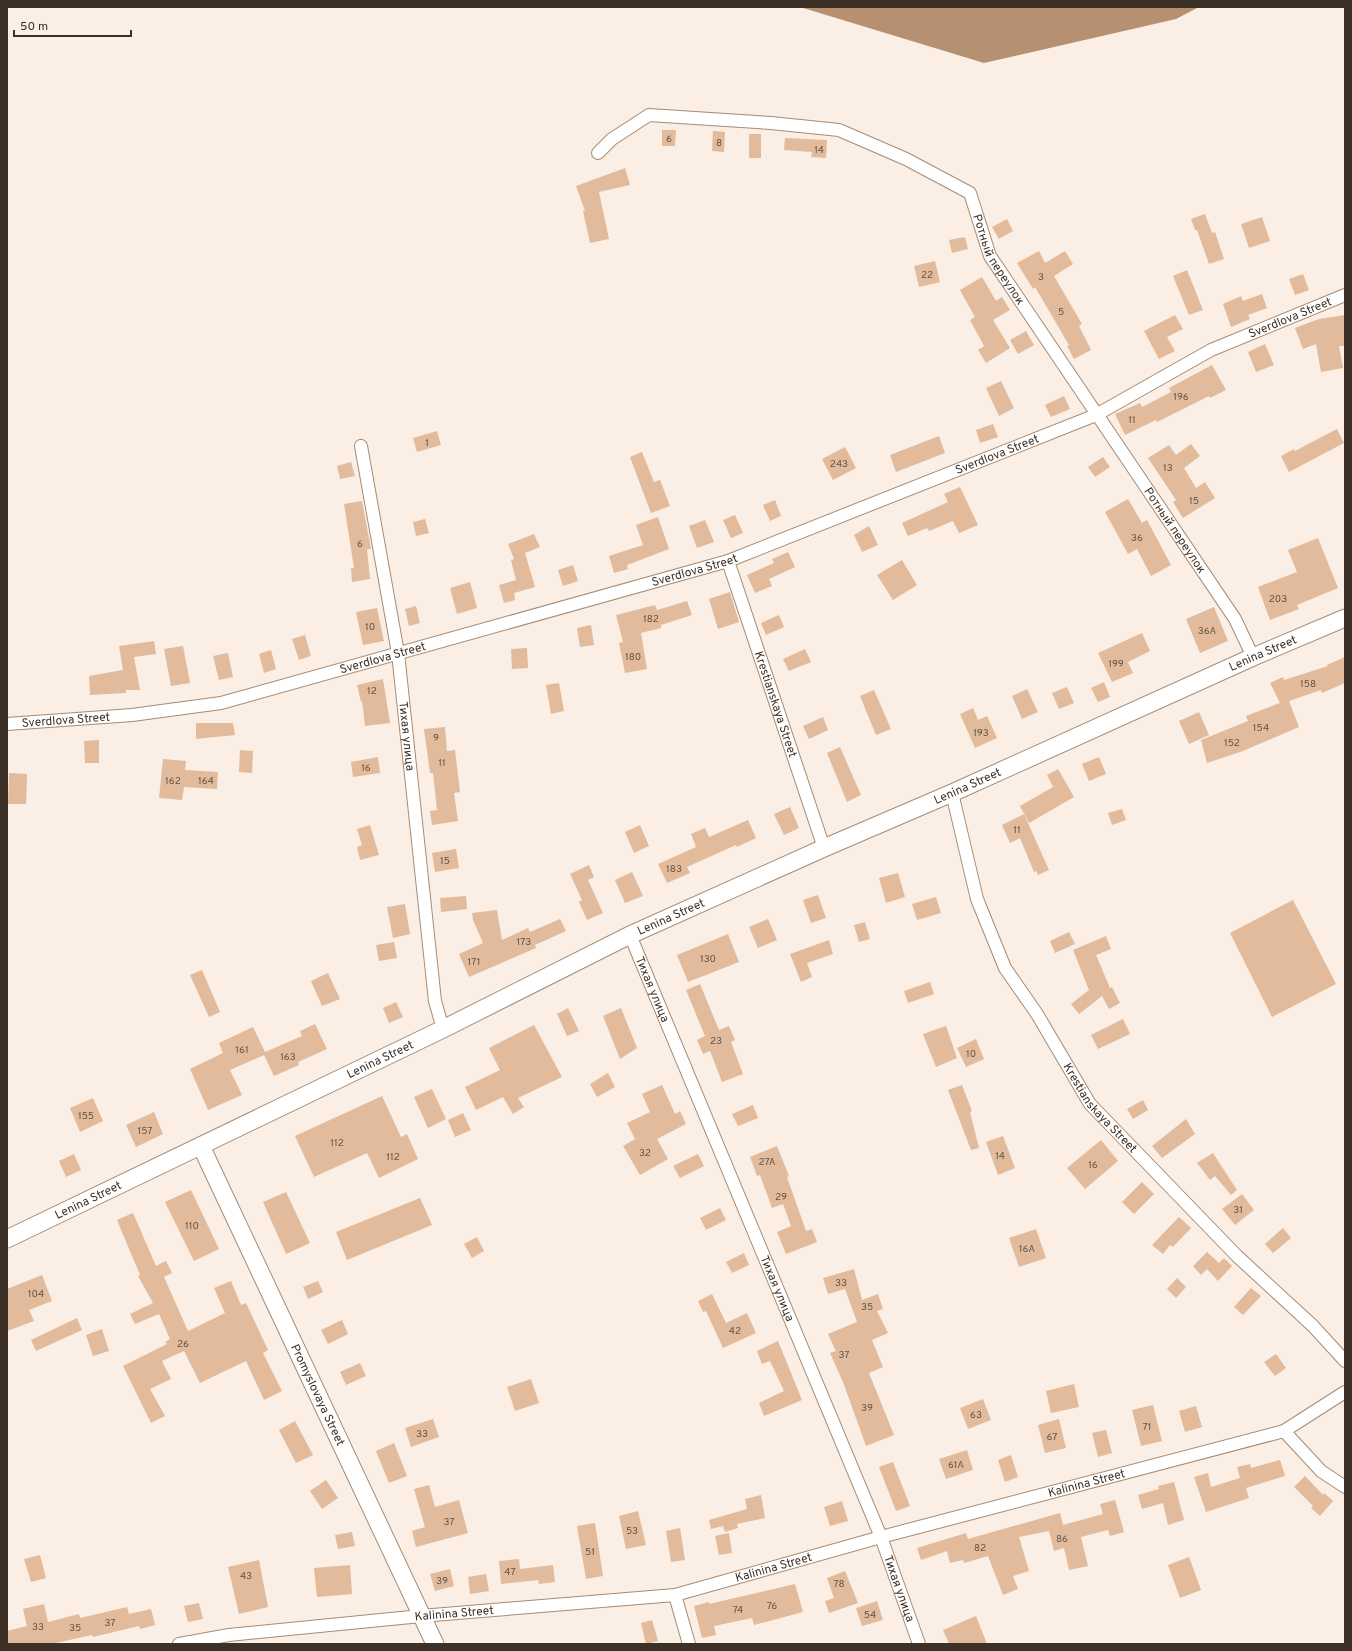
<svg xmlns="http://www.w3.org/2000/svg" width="1352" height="1651" font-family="Overpass,sans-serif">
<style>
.water{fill:#b59071}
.building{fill:#e1bb9b}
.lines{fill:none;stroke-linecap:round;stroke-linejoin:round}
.street-casing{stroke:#a78b73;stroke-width:14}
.secondary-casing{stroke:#a78b73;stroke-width:19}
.street{stroke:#fff;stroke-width:12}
.secondary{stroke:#fff;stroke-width:17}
.labels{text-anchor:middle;stroke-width:3;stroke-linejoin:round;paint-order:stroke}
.number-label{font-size:10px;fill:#665444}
.street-label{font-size:12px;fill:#3d3127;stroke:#fbeee4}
</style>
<rect width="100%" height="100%" fill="#fbeee4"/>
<!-- water -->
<polygon class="water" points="800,7 1199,7 1176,19 984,63"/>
<!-- building -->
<g class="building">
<polygon points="662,130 676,130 675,146 662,146"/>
<polygon points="713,131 725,132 724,152 712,151"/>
<rect x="749" y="134" width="12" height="24"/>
<polygon points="785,138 827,140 826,158 811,157 812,152 784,150"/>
<polygon points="625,168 630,185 599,192 609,239 590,243 583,211 585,211 576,186"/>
<polygon points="1205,214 1212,233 1215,232 1224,259 1209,264 1197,230 1195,230 1191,219"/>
<polygon points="1262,217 1270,241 1249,248 1241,224"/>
<polygon points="1007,219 1013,231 999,239 992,227"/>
<polygon points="965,237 968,249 952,253 949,240"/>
<polygon points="1039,251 1045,263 1065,251 1073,264 1054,276 1082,324 1079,326 1091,350 1074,359 1067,346 1069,345 1035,287 1033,289 1017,263"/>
<polygon points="935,261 940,282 919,287 914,266"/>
<polygon points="1187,270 1203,310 1189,315 1173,276"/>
<polygon points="1303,274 1309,290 1295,295 1289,279"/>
<polygon points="982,277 996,301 1002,297 1010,310 993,320 1010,348 986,363 978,350 984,346 970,320 975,317 960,290"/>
<polygon points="1262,294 1267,308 1248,315 1250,319 1231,327 1223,304 1241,296 1243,301"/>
<polygon points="1175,315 1183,329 1167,337 1175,351 1159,359 1144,331"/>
<polygon points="1345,315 1345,346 1339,346 1343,368 1321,372 1316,344 1303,349 1295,328 1319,319"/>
<polygon points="1026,331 1034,345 1018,354 1010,340"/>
<polygon points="1265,344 1274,365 1256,372 1248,352"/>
<polygon points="1212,365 1226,390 1210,398 1209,396 1157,422 1156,420 1125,435 1115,414 1140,403 1142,407 1171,392 1169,388"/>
<polygon points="1001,381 1014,408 999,416 986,388"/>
<polygon points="1064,396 1070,409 1051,417 1045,405"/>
<polygon points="993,424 998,437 980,443 976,430"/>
<polygon points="1337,429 1344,443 1289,472 1281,456 1294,449 1295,451"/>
<polygon points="437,431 441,445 417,452 413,438"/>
<polygon points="939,436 945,453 896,472 890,455"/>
<polygon points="1191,444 1200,456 1184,468 1196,488 1205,482 1215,498 1183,518 1173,502 1176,500 1148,458 1169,445 1176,455"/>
<polygon points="845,447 856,468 833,480 822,459"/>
<polygon points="642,452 654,482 660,480 670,506 651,513 630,457"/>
<polygon points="1103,457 1110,467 1095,477 1088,467"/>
<polygon points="351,462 355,476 340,479 337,466"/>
<polygon points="960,487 978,525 959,533 953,521 929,531 927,528 908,536 902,523 948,502 944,494"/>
<polygon points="1128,499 1142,523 1147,520 1171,565 1151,576 1137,549 1128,554 1105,512"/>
<polygon points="775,500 781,516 770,521 763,505"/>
<polygon points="362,501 371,549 367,549 370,579 352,582 351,568 354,568 344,504"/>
<polygon points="735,515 743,533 731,538 723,520"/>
<polygon points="658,517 669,549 627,565 628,569 614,573 609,556 643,545 636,525"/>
<polygon points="425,519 429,533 416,536 413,522"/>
<polygon points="705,520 714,542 697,548 689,526"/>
<polygon points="869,526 878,545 862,552 854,535"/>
<polygon points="534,534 540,547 525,553 535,587 514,593 515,600 504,603 499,585 516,580 511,560 514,559 508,544"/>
<polygon points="1318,538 1338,588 1297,605 1299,609 1270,620 1258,587 1297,572 1288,550"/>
<polygon points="788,552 795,567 769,579 772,586 755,593 747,575 774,563 772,559"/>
<polygon points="902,560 917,585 893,600 877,575"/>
<polygon points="573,565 578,581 563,586 558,570"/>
<polygon points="470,582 477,608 457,614 450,588"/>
<polygon points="730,592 739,622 718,629 709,599"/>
<polygon points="687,601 692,615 661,625 661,628 641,633 647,669 625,673 619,643 623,642 616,615 655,605 657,610"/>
<polygon points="416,606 420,623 409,626 405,609"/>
<polygon points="1214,607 1228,641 1200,653 1186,619"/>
<polygon points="377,608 384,641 363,645 356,612"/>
<polygon points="779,615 784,627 766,635 761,623"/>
<polygon points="591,625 594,645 580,647 577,628"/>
<polygon points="1142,633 1150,651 1128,662 1133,673 1112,682 1098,653"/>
<polygon points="305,635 311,656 299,660 292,639"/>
<polygon points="154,641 156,654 134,657 140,690 126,690 126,693 90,695 89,676 123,670 119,646"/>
<polygon points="183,646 190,683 171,686 164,649"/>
<polygon points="527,648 528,668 512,669 511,649"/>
<polygon points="805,649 811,662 789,671 783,659"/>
<polygon points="271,650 276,669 264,673 259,654"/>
<polygon points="228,653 233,677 219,680 213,656"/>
<polygon points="1345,657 1345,683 1322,693 1321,690 1289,701 1299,727 1243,751 1207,763 1201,740 1248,721 1246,716 1280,703 1270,683 1283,677 1284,680 1328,666 1327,665"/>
<polygon points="383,679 390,723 365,726 362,701 361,702 357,685"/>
<polygon points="1104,682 1110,697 1098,702 1091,688"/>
<polygon points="559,683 564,711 551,714 546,685"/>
<polygon points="1067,687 1074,703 1059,709 1052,693"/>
<polygon points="1027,689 1038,712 1022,719 1012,696"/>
<polygon points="874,690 891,729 876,735 860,696"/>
<polygon points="973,708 978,720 987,716 997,738 975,748 960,714"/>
<polygon points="1199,712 1209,735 1189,744 1179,721"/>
<polygon points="823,717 828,730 809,739 803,726"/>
<polygon points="196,723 233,723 235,735 196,739"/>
<polygon points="445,727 447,751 455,750 460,792 454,793 458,821 432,825 430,811 437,810 433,773 430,773 424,729"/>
<polygon points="99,740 99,763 85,763 84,741"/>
<polygon points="840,747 861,795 847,802 827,753"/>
<polygon points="240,750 253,751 252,773 239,772"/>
<polygon points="378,757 380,773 353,777 351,762"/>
<polygon points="1099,757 1106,774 1089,781 1082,764"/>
<polygon points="163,759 186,761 185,770 218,772 217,789 184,787 182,800 159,798"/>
<polygon points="1058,769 1074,797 1029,823 1020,806 1053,787 1047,775"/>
<polygon points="9,773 27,774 26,804 8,804"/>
<polygon points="790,807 799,828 784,835 774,814"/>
<polygon points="1122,809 1126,820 1112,825 1108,813"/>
<polygon points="1024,814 1049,870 1038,875 1036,871 1034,872 1020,838 1010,843 1002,825"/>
<polygon points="748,820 756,838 737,847 736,845 687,867 690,873 667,883 658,864 696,847 691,834 705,828 709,837"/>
<polygon points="370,825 379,855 360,860 357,847 362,845 357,829"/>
<polygon points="640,825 649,846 634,853 625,832"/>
<polygon points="456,849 459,868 435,872 432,853"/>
<polygon points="589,865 594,877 588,880 603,913 587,920 579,902 582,900 570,874"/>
<polygon points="632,872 643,896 625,903 615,880"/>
<polygon points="898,873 905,897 886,903 879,878"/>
<polygon points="818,895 826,918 811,923 803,900"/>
<polygon points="466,896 467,909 441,912 440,898"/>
<polygon points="936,897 941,913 917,920 912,904"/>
<polygon points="1293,900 1336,984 1272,1017 1230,933"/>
<polygon points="405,904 410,934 393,938 387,907"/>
<polygon points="497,910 502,940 528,928 530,932 560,919 566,931 535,945 536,948 469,977 459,954 483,943 473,920 472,913"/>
<polygon points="768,919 777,940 758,948 749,927"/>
<polygon points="865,922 870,939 859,942 854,925"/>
<polygon points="1069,932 1075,944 1055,953 1050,941"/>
<polygon points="728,934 739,962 688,982 677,955"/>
<polygon points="1106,936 1111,949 1096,955 1110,988 1112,987 1120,1003 1109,1009 1102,996 1079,1014 1071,1004 1089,990 1073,950"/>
<polygon points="829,940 833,954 807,963 812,977 801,982 790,954"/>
<polygon points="394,942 397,958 379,961 376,945"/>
<polygon points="202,970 220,1012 209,1017 190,975"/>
<polygon points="328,973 340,999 322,1006 311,981"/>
<polygon points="930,982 934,994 908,1003 904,991"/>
<polygon points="700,984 719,1030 729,1026 735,1040 731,1042 743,1074 722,1082 710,1051 703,1054 697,1040 705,1036 686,990"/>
<polygon points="396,1002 403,1017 389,1023 383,1008"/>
<polygon points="568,1008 579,1031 567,1036 557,1014"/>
<polygon points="621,1008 637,1048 620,1059 603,1016"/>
<polygon points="1123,1019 1130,1034 1098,1049 1091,1035"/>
<polygon points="315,1024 327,1049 298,1062 299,1065 274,1076 264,1055 230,1070 242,1095 208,1110 190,1069 223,1053 219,1043 253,1027 265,1052 302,1036 300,1031"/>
<polygon points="534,1025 562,1077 518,1098 524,1107 513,1114 503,1097 476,1110 465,1087 500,1070 489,1048"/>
<polygon points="946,1026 957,1058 936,1067 923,1034"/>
<polygon points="976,1039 984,1059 966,1067 957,1048"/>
<polygon points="608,1073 615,1087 597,1097 590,1084"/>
<polygon points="662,1085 675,1114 680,1111 686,1124 657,1139 668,1159 640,1175 623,1146 635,1139 627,1123 650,1112 642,1094"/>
<polygon points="962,1085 972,1111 970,1112 979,1148 971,1150 948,1090"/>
<polygon points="432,1089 446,1119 428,1128 414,1097"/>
<polygon points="382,1096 401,1137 407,1134 418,1159 379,1178 367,1153 314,1177 295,1136"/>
<polygon points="93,1098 103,1121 80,1132 70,1108"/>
<polygon points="1143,1100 1148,1110 1133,1119 1127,1109"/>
<polygon points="753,1105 758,1118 738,1126 732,1114"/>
<polygon points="154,1112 163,1134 136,1147 126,1125"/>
<polygon points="463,1113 471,1130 455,1137 448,1120"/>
<polygon points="1186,1119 1195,1134 1162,1158 1152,1146"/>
<polygon points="1003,1136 1015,1168 998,1175 986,1142"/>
<polygon points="1101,1140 1118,1161 1085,1189 1067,1168"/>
<polygon points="777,1146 789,1176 787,1177 806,1231 812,1229 817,1242 786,1254 777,1232 791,1226 783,1204 772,1208 760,1175 757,1176 750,1157"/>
<polygon points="1213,1153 1237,1190 1231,1195 1215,1176 1210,1180 1197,1163"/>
<polygon points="74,1154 81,1170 66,1177 59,1161"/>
<polygon points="698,1154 704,1166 680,1178 673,1166"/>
<polygon points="1142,1182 1154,1194 1134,1214 1122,1202"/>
<polygon points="191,1190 219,1249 194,1261 165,1202"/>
<polygon points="286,1192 310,1243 286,1254 263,1202"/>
<polygon points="1242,1194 1254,1210 1235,1225 1222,1209"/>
<polygon points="420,1198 432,1225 347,1260 336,1232"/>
<polygon points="720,1208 726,1220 706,1230 700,1218"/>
<polygon points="133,1213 156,1266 166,1261 172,1273 164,1277 188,1331 225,1313 214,1288 231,1281 241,1305 246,1303 268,1350 263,1353 282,1391 264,1400 246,1361 200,1383 184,1351 162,1361 171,1379 150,1389 165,1416 151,1423 123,1366 167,1344 165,1342 170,1339 159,1314 135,1324 130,1314 153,1303 138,1276 140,1275 117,1220"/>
<polygon points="1179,1217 1191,1228 1173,1247 1170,1245 1163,1254 1152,1245"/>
<polygon points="1283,1228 1291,1238 1273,1253 1265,1244"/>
<polygon points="1036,1229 1046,1258 1019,1267 1009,1238"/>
<polygon points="477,1237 484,1251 472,1258 464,1244"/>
<polygon points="1207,1252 1219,1263 1224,1258 1232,1266 1218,1281 1207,1269 1201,1275 1193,1266"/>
<polygon points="744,1253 749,1265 732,1273 726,1262"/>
<polygon points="854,1269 862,1300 878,1294 883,1309 877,1311 888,1333 872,1340 883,1367 869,1373 894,1435 866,1446 843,1382 830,1353 836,1351 828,1334 857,1322 845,1289 828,1294 823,1278"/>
<polygon points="42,1275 52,1301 29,1310 34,1321 7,1331 7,1289"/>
<polygon points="1177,1278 1186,1287 1176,1298 1167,1289"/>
<polygon points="318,1281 323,1292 308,1299 303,1287"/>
<polygon points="1251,1288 1261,1296 1243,1315 1234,1307"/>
<polygon points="712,1294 726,1323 747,1313 756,1333 723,1348 706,1311 703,1312 698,1301"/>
<polygon points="77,1318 82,1330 36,1351 31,1340"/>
<polygon points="342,1320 348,1334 328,1344 321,1330"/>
<polygon points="102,1329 109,1351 93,1356 86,1335"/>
<polygon points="778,1341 802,1400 764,1416 759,1403 784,1391 770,1361 762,1364 757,1351"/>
<polygon points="1276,1354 1286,1368 1275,1376 1264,1362"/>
<polygon points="360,1363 366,1376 346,1385 340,1372"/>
<polygon points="531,1379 539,1403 515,1411 507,1387"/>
<polygon points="1074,1384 1079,1407 1051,1413 1046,1391"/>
<polygon points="983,1399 991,1420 968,1429 960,1408"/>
<polygon points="1153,1405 1162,1441 1141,1446 1132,1410"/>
<polygon points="1196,1406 1202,1427 1185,1432 1179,1411"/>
<polygon points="433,1419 439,1437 411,1447 405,1428"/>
<polygon points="1059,1419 1066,1448 1045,1453 1038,1425"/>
<polygon points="295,1421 313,1455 296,1463 279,1430"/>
<polygon points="1106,1430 1112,1453 1098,1457 1092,1433"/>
<polygon points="394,1443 407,1476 389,1483 376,1451"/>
<polygon points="967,1450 973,1470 946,1479 939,1459"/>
<polygon points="1011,1455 1018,1477 1005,1482 998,1460"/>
<polygon points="1280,1460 1285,1476 1246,1488 1249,1498 1206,1512 1194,1477 1208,1473 1211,1487 1240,1478 1237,1467 1250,1464 1251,1468"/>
<polygon points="893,1462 910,1506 896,1511 879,1467"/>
<polygon points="1305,1476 1323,1495 1324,1493 1333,1501 1320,1516 1311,1508 1313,1506 1294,1487"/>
<polygon points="326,1480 338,1498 322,1509 310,1491"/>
<polygon points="1174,1482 1184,1520 1168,1525 1163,1503 1142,1509 1138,1495 1159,1489 1158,1486"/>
<polygon points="429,1485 435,1507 459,1500 468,1533 416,1547 412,1531 425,1527 414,1489"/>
<polygon points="761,1495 765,1518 737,1524 738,1528 725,1532 723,1526 711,1529 709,1520 747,1509 745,1499"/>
<polygon points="1115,1500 1124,1532 1110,1536 1108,1530 1081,1537 1088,1566 1069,1570 1064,1548 1054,1551 1049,1531 1019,1537 1029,1571 1013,1576 1018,1589 1003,1595 988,1556 964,1563 963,1560 950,1563 947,1551 921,1560 917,1548 966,1533 968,1539 1060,1513 1063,1525 1103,1514 1100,1504"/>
<polygon points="842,1501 848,1521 830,1526 824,1507"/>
<polygon points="638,1511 646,1545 626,1549 619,1516"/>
<polygon points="595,1523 603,1576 586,1579 577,1526"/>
<polygon points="680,1528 685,1560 671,1562 666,1531"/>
<polygon points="352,1532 355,1546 338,1549 335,1535"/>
<polygon points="729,1533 732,1553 719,1555 715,1536"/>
<polygon points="40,1555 46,1578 31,1582 24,1559"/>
<polygon points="1189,1557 1201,1590 1180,1598 1168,1565"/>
<polygon points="519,1559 520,1569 553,1565 555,1582 539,1584 538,1580 501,1584 499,1561"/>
<polygon points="259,1560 268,1607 239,1614 228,1567"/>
<polygon points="350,1565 352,1594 317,1597 314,1568"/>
<polygon points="450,1569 454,1586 435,1591 430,1574"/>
<polygon points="845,1571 858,1603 829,1613 825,1601 834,1598 827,1578"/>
<polygon points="486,1574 489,1591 470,1594 468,1577"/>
<polygon points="795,1584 803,1612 754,1625 752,1618 714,1626 716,1635 702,1638 694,1606 709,1602 709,1604"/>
<polygon points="877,1601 883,1620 862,1626 856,1608"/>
<polygon points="199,1603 203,1619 188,1622 184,1606"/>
<polygon points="44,1604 48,1622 79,1614 80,1618 127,1607 129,1614 151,1609 155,1625 140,1629 139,1626 93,1637 92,1635 51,1644 7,1644 7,1631 27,1626 23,1609"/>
<polygon points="976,1616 987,1644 949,1644 943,1630"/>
<polygon points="652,1620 658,1641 646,1644 641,1623"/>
</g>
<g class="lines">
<!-- street casing -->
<g class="street-casing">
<g id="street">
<path id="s1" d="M598,153L612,139L649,115L771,123L839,130L906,159L970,193L990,256L1235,619L1253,657"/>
<path id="s2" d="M361,446L398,653L435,1001L443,1029"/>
<path id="s3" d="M728,561L824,848"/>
<path id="s4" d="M7,724L132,715L221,703L728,561L1096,415L1211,350L1345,295"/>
<path id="s5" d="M952,793L977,899L1005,968L1037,1014L1090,1104L1237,1256L1313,1326L1345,1361"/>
<path id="s6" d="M630,935L881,1537L919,1644"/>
<polyline points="1284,1431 1321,1471 1345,1487"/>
<polyline points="675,1595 689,1644"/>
<path id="s7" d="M179,1644L229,1635L421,1616L675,1595L881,1537L1284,1431L1345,1392"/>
</g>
</g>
<!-- secondary casing -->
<g class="secondary-casing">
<g id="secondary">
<path id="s8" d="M201,1146L435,1644"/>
<path id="s9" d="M7,1239L443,1029L630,935L824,848L952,793L1253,657L1345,618"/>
</g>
</g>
<!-- street -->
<use href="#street" class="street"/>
<!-- secondary -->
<use href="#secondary" class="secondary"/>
</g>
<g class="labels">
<!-- number labels -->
<g class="number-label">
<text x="669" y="142">6</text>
<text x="719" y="146">8</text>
<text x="819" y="153">14</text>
<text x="927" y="278">22</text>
<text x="1041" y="280">3</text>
<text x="1061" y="315">5</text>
<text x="1181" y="400">196</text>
<text x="1132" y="423">11</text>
<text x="427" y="446">1</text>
<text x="839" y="467">243</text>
<text x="1168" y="471">13</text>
<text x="1194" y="504">15</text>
<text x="1137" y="541">36</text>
<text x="360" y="547">6</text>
<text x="1278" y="602">203</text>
<text x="651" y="622">182</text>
<text x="370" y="630">10</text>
<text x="1207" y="634">36А</text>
<text x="633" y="660">180</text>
<text x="1116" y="667">199</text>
<text x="1308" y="687">158</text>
<text x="372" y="694">12</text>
<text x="1261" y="731">154</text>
<text x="981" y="736">193</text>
<text x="436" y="741">9</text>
<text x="1232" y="746">152</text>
<text x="442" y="766">11</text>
<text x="366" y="771">16</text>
<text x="173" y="784">162</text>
<text x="206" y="784">164</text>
<text x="1017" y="833">11</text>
<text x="445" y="864">15</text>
<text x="674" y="872">183</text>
<text x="524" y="945">173</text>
<text x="708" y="962">130</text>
<text x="474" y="965">171</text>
<text x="716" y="1044">23</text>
<text x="242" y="1053">161</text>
<text x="971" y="1057">10</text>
<text x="288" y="1060">163</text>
<text x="86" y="1119">155</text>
<text x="145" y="1134">157</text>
<text x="337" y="1146">112</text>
<text x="645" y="1156">32</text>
<text x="1000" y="1159">14</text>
<text x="393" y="1160">112</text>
<text x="767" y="1165">27А</text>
<text x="1093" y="1168">16</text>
<text x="781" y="1200">29</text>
<text x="1238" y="1213">31</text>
<text x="192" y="1229">110</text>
<text x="1027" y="1252">16А</text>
<text x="841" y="1286">33</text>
<text x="36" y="1297">104</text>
<text x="867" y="1310">35</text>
<text x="735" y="1334">42</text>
<text x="183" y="1347">26</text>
<text x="844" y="1358">37</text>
<text x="867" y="1411">39</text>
<text x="976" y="1418">63</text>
<text x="1147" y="1430">71</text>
<text x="422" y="1437">33</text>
<text x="1052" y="1440">67</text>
<text x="956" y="1468">61А</text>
<text x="449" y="1525">37</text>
<text x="632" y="1534">53</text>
<text x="1062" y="1542">86</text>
<text x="980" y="1551">82</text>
<text x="590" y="1555">51</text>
<text x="510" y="1575">47</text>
<text x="246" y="1579">43</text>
<text x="442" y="1584">39</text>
<text x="839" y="1587">78</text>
<text x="772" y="1609">76</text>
<text x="738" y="1613">74</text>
<text x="870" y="1618">54</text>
<text x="110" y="1626">37</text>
<text x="38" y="1630">33</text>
<text x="75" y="1631">35</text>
</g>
<!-- street labels -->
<g class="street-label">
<text dy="4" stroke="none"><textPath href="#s1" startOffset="473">Ротный переулок</textPath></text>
<text dy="4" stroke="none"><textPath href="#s4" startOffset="1355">Sverdlova Street</textPath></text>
<text dy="4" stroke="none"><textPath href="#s4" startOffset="1031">Sverdlova Street</textPath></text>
<text dy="4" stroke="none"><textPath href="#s1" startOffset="797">Ротный переулок</textPath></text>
<text dy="4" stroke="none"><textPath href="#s4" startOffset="707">Sverdlova Street</textPath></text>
<text dy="4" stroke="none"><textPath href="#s9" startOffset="1386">Lenina Street</textPath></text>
<text dy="4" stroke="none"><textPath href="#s4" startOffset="383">Sverdlova Street</textPath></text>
<text dy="4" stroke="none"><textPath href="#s3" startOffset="151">Krestianskaya Street</textPath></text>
<text dy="4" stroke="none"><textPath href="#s4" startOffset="59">Sverdlova Street</textPath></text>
<text dy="4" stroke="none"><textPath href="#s2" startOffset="294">Тихая улица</textPath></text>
<text dy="4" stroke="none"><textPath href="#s9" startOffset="1062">Lenina Street</textPath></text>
<text dy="4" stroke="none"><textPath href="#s9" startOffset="738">Lenina Street</textPath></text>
<text dy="4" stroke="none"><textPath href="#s6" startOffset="59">Тихая улица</textPath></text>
<text dy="4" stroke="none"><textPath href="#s9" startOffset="414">Lenina Street</textPath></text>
<text dy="4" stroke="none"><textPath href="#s5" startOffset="353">Krestianskaya Street</textPath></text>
<text dy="4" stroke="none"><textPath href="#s9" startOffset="90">Lenina Street</textPath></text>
<text dy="4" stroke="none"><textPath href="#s6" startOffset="383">Тихая улица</textPath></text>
<text dy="4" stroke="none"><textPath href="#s8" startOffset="275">Promyslovaya Street</textPath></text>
<text dy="4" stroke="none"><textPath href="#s7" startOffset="925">Kalinina Street</textPath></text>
<text dy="4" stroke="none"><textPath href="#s7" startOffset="601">Kalinina Street</textPath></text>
<text dy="4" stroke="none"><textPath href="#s6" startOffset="707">Тихая улица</textPath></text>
<text dy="4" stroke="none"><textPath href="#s7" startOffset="277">Kalinina Street</textPath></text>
</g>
</g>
<!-- border -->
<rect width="1352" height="1651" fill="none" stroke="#3d3127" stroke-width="16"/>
<!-- scale -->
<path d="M14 30v6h117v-6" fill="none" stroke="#3d3127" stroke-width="2"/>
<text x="20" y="30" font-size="12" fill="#3d3127" stroke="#fbeee4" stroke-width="3" paint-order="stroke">50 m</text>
</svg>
